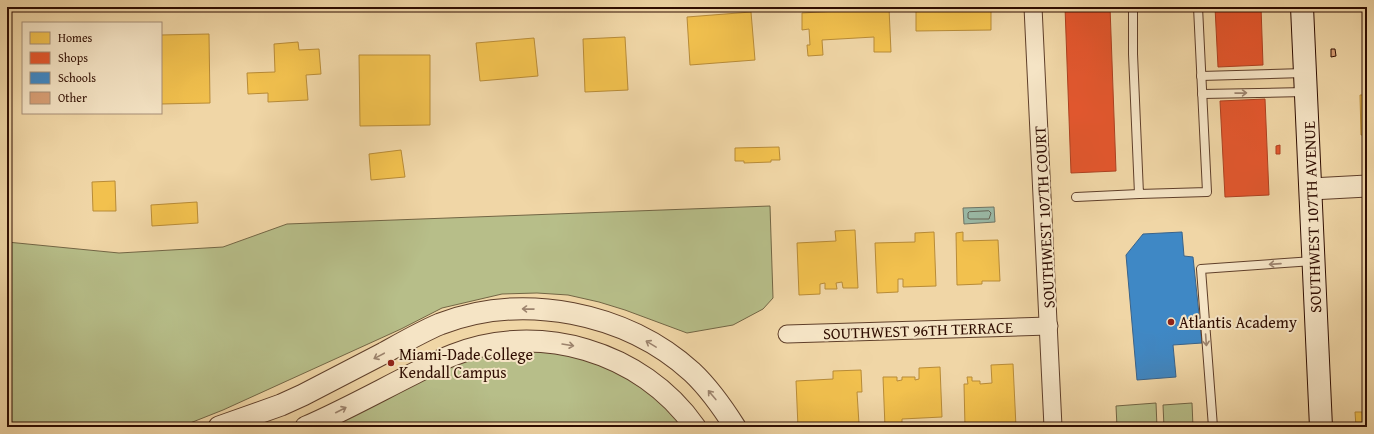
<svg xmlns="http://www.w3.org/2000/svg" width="1374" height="434" font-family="'Gentium Book Plus',serif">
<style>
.green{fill:#b7be89;stroke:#736645}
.water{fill:#9ab9a6;stroke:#6f7464}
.homes{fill:#f2c14e;stroke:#b88b37}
.shops{fill:#e4572e;stroke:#ae4120}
.schools{fill:#3f88c5;stroke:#3a638a}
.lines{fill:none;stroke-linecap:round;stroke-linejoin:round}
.shore{stroke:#646354;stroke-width:1}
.building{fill:#d89f75;stroke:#2f0d01}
.service-casing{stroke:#5f3f2a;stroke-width:10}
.minor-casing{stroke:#5f3f2a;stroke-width:19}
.tertiary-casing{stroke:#5f3f2a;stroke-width:23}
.secondary-casing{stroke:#2f0d01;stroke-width:24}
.service{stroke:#f5e4c5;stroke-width:8}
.minor{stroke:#f5e4c5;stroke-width:17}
.tertiary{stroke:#f5e4c5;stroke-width:21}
.secondary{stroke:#f5e4c5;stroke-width:22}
.oneway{stroke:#9c836d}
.poi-dot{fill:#8f2418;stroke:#f5e4c5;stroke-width:1.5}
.labels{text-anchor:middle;stroke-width:4;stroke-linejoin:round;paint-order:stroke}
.street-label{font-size:16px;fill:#2f0d01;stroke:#f5e4c5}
.poi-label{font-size:16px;fill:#2f0d01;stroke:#f5e4c5;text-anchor:start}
</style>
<rect width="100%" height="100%" fill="#f0d6a6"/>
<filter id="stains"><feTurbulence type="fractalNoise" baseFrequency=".005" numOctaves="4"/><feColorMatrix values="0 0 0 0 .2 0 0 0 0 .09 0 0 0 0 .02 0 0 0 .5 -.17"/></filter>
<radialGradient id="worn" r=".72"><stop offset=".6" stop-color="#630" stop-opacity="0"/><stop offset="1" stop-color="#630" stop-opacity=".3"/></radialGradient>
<!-- green -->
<g class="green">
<polygon points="770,206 773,298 763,309 733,325 687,333 625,310 599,302 568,295 537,293 502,294 442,308 401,329 223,410 180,427 7,427 7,242 119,253 223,247 287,224"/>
<polygon points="506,351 554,351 605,366 647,390 685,427 329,427 462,361"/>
<polygon points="1156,403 1157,427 1117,427 1116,406"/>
<polygon points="1192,403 1193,427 1164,427 1163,405"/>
</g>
<!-- water -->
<polygon class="water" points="994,207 995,222 964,224 963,208"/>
<!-- homes -->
<g class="homes">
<polygon points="916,7 991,7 991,30 916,31"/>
<polygon points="889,8 891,52 874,52 874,37 822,40 823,55 808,56 807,45 810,45 809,29 802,30 802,13"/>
<polygon points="751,12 755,60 690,65 687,17"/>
<polygon points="209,34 210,103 161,104 161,35"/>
<polygon points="625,37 628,90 585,92 583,39"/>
<polygon points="534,38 538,76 480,81 476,43"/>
<polygon points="298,42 299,50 319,49 321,74 306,75 308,100 268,102 268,93 248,94 247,73 275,72 274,44"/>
<polygon points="359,55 430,55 430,125 360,126"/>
<polygon points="1360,95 1367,95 1367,135 1361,135"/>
<polygon points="779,147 780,160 771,160 771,162 744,163 744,161 735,161 735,148"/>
<polygon points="401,150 405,177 371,180 369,154"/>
<polygon points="115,181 116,211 93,211 92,182"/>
<polygon points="197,202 198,223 152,226 151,205"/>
<polygon points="855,230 858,288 843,288 842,282 836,283 837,289 825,289 825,283 820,284 820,294 799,295 797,243 836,241 835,231"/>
<polygon points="934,232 936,286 903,287 903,279 898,279 898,292 877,293 875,243 915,242 915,233"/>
<polygon points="963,232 963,241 998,240 1000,281 982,281 982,284 957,285 956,233"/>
<polygon points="1365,239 1367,239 1367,288 1366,288"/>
<polygon points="1013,364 1016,427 965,427 964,384 968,384 967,377 972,377 972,381 980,381 980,384 992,383 991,365"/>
<polygon points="940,367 942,417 902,419 902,427 885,427 883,377 897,377 897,381 902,380 902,377 915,377 915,380 919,379 919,368"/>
<polygon points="861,370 862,392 857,392 859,424 798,427 796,381 833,379 833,371"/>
<polygon points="1355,412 1362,412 1363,420 1367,420 1367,427 1356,427"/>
</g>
<!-- shops -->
<g class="shops">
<polygon points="1065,7 1110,7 1116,171 1071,173"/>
<polygon points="1215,7 1261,7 1263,65 1218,67"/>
<polygon points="1265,99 1269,195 1225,197 1220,101"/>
<polygon points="1280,145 1280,154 1276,154 1276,146"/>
</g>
<!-- schools -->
<polygon class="schools" points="1182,232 1184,256 1193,257 1202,343 1173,345 1176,377 1137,380 1126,255 1143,234"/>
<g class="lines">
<!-- shore -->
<polygon class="shore" points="989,211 991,213 989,219 970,219 968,218 968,213 969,212"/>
</g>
<!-- building -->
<polygon class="building" points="1331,49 1335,49 1336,56 1331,57"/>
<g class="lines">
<!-- service casing -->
<g class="service-casing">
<g id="service">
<polyline points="1133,7 1133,54 1139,194 1207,192 1198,7"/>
<polyline points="1201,76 1304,73"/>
<polyline points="1202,94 1305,92"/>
<polyline points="1076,197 1139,194"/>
<polyline points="1213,427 1201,269 1313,261"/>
</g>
</g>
<!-- minor casing -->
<g class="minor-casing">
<g id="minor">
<polyline points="1033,7 1053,427"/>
<polyline points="787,334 1049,326"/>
</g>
</g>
<!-- tertiary casing -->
<g class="tertiary-casing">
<g id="tertiary">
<polyline points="1311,189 1367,186"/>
<path d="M219,427L281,405L303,395C330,381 357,367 384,353C402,343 421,332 440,324C523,292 626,312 692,372C709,388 723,408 735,427"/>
<path d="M306,427C343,411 379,391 415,373C427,367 440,360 453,355C538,321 642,351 695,427"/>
</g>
</g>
<!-- secondary casing -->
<g class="secondary-casing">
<polyline id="secondary" points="1302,7 1321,427"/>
</g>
<!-- service -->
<use href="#service" class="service"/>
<!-- minor -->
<use href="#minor" class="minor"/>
<!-- tertiary -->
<use href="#tertiary" class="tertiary"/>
<!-- secondary -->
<use href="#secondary" class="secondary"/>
</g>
<!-- one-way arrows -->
<defs><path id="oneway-shaft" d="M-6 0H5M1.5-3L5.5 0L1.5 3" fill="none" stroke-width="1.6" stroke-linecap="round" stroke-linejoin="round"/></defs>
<g class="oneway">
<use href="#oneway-shaft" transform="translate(1241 93) rotate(-1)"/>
<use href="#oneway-shaft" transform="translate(1275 264) rotate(176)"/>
<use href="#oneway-shaft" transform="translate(528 309) rotate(-179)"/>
<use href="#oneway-shaft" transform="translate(1206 340) rotate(86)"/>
<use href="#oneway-shaft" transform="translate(651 344) rotate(-149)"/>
<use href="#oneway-shaft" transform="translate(568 345) rotate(9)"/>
<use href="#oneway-shaft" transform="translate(379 356) rotate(152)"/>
<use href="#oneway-shaft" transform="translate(712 395) rotate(-130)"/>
<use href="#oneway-shaft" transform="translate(341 410) rotate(-27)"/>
</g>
<!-- markers -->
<g class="poi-dot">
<circle cx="1171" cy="322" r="4"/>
<circle cx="391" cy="363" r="4"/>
</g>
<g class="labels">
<!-- street labels -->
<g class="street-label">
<text transform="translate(1044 217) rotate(-93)" y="6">SOUTHWEST 107TH COURT</text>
<text transform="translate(1312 217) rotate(-92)" y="6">SOUTHWEST 107TH AVENUE</text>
<text transform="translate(918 330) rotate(-2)" y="6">SOUTHWEST 96TH TERRACE</text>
</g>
<!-- poi labels -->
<g class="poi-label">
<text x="1179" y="328">Atlantis Academy</text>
<text x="399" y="360">Miami-Dade College<tspan x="399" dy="18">Kendall Campus</tspan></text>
</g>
</g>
<!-- margin -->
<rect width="1374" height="434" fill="none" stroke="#f0d6a6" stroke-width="24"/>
<rect x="8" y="8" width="1358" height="418" fill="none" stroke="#2f0d01" stroke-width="2"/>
<rect x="12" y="12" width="1350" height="410" fill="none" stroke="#2f0d01"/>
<!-- legend -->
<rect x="22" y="22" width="140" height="92" fill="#f5e4c5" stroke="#a68e77"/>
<rect x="30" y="32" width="20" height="12" fill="#f2c14e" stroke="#a68e77"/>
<text x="58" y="42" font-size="12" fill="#2f0d01">Homes</text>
<rect x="30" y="52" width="20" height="12" fill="#e4572e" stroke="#a68e77"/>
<text x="58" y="62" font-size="12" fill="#2f0d01">Shops</text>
<rect x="30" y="72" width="20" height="12" fill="#3f88c5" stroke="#a68e77"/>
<text x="58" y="82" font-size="12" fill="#2f0d01">Schools</text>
<rect x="30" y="92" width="20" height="12" fill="#d89f75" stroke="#a68e77"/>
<text x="58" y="102" font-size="12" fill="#2f0d01">Other</text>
<rect width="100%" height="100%" filter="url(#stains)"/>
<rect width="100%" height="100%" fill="url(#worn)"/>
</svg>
